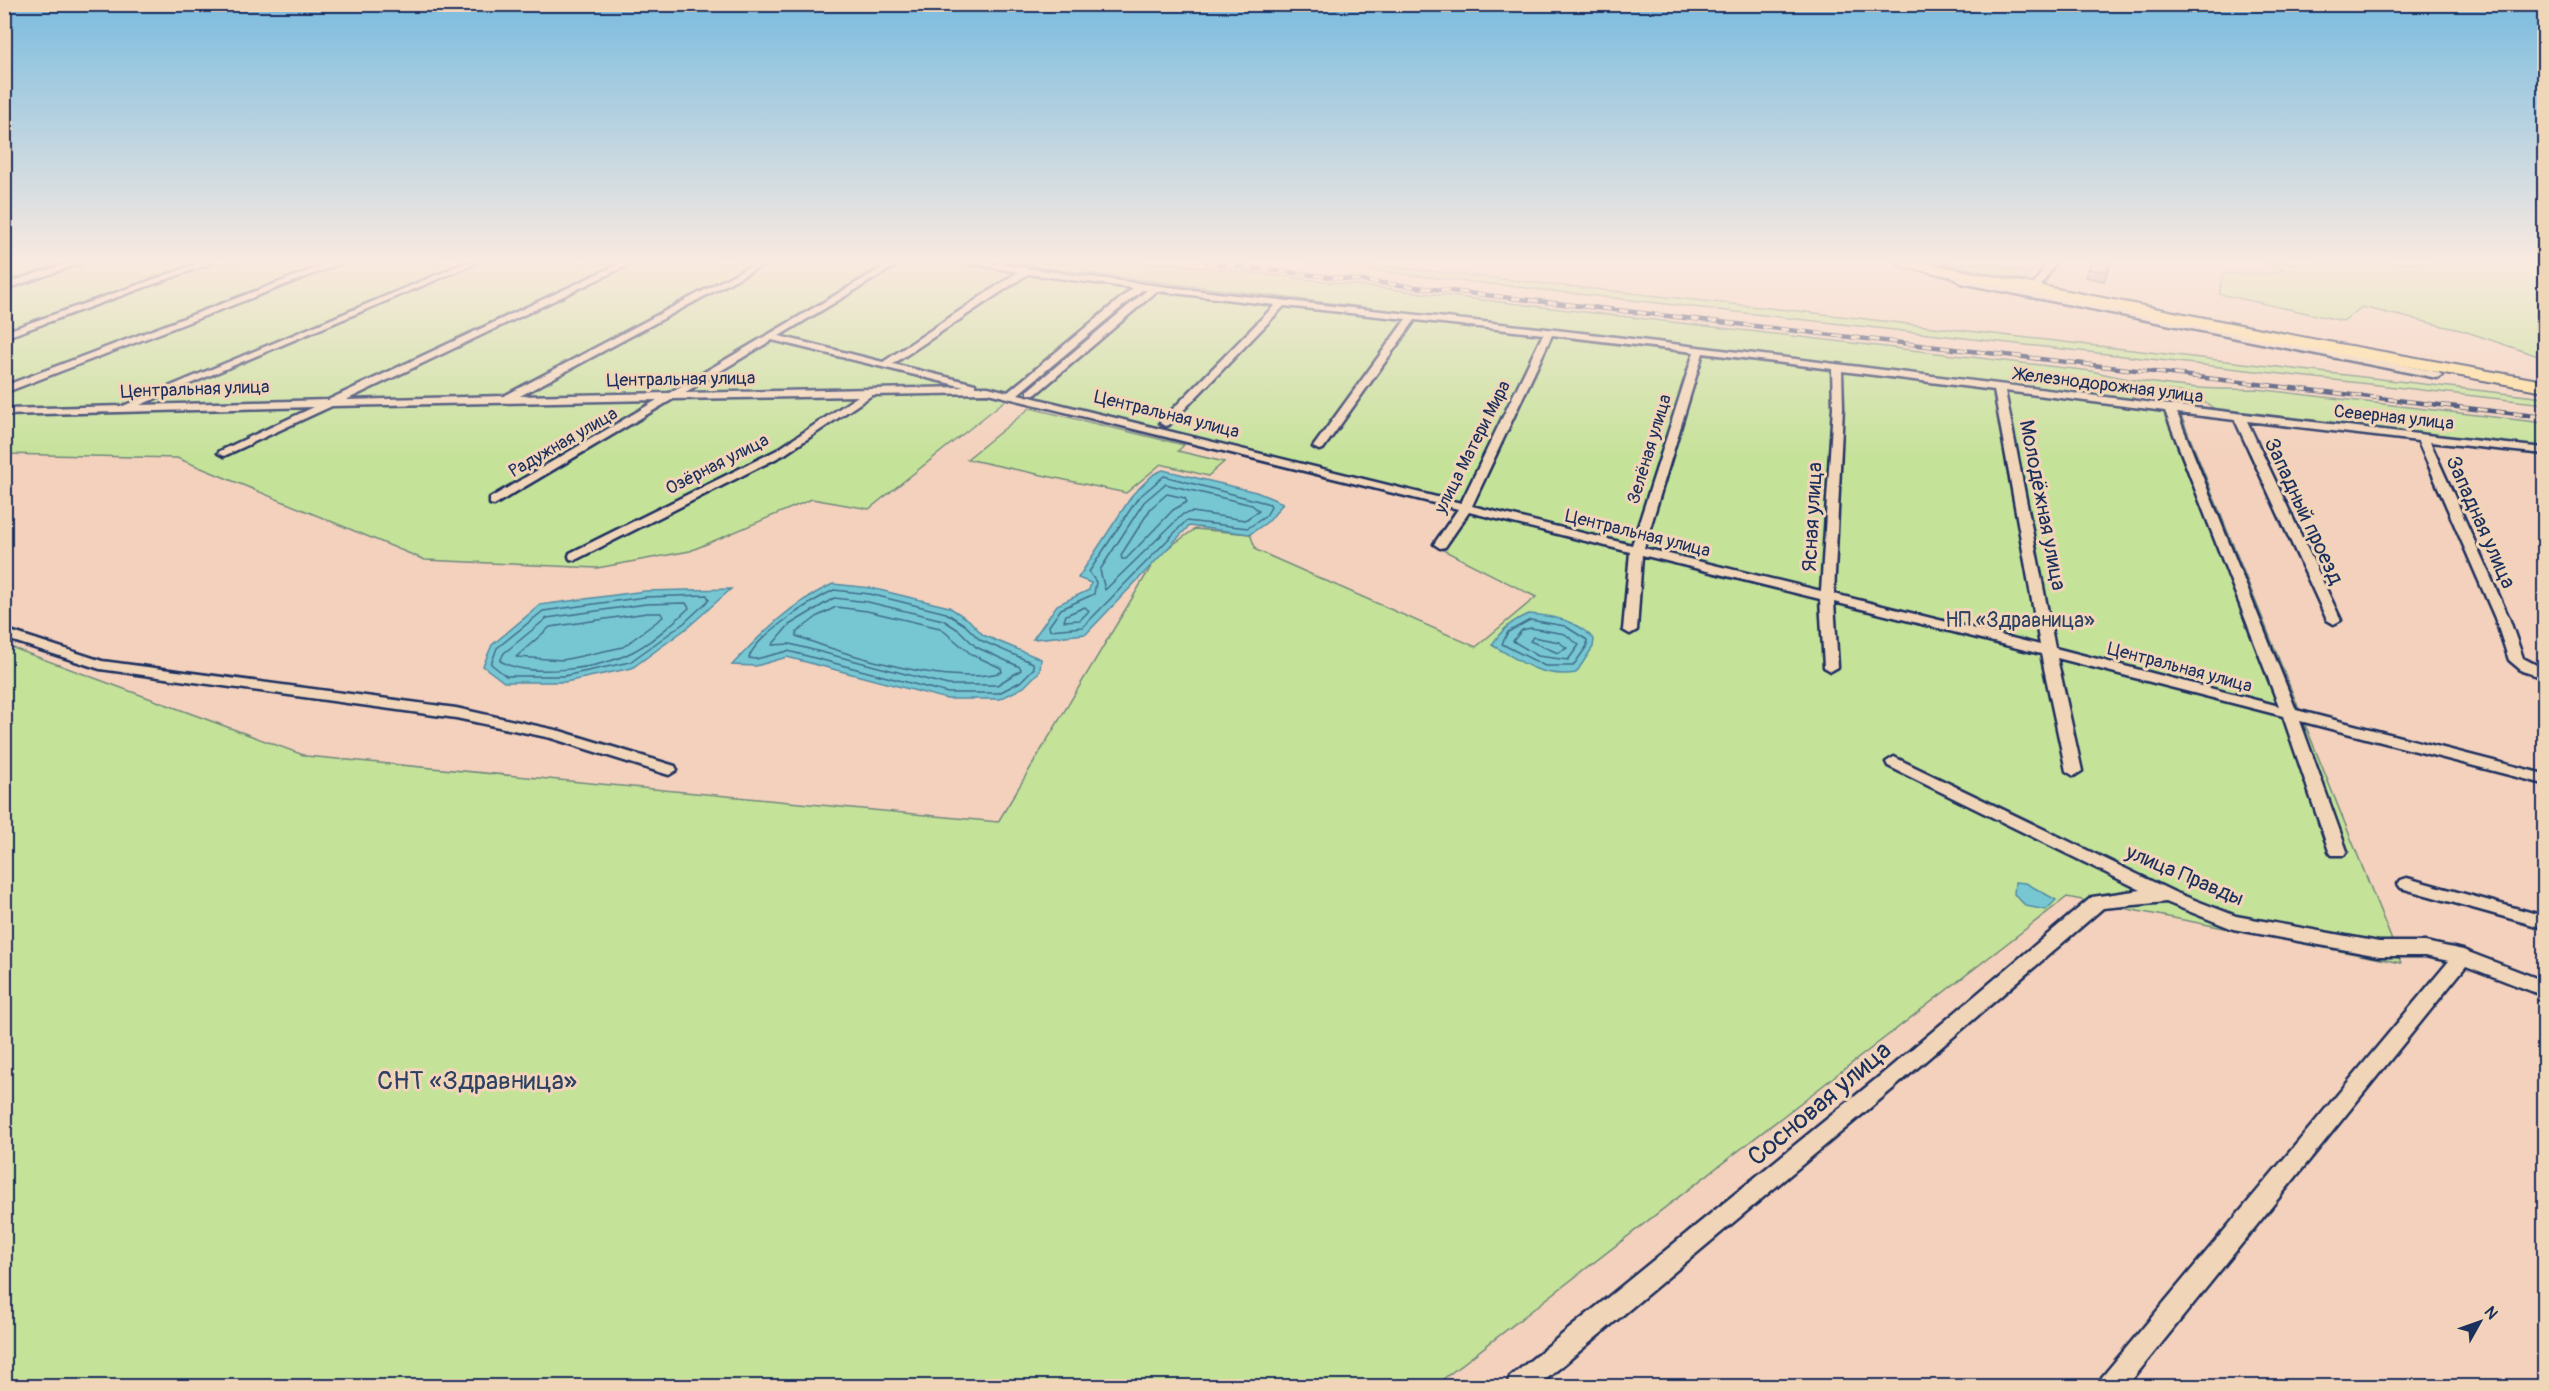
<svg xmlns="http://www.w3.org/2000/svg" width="2549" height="1391" font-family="Pangolin,sans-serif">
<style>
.built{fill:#eac7ba}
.green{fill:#c5e299;stroke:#70887c;stroke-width:1.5}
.water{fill:#77c7d2;stroke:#528aa4;stroke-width:1.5}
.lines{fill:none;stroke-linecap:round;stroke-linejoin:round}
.shore{stroke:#406c8c;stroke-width:1.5}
.minor-casing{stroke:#1b2f5e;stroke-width:5}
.primary-casing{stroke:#1b2f5e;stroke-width:4}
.minor{fill:#f1d5b8;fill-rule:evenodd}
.primary{fill:#ffdd96;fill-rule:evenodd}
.rail-casing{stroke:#1b2f5e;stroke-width:4.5}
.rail{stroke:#f1d5b8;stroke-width:3;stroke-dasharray:9;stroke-linecap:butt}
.wall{fill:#c29ea1;stroke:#1b2f5e;stroke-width:1.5}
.building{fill:#e2b8bb;stroke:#1b2f5e;stroke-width:1.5}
.labels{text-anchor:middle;stroke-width:6;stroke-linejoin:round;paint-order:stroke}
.far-street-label{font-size:18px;fill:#1b2f5e;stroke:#f1d5b8}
.street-label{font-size:21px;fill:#1b2f5e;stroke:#f1d5b8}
.park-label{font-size:21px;fill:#2c4164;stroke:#f1d5b8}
.near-park-label{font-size:26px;fill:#2c4164;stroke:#f1d5b8}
.near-street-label{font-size:26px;fill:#1b2f5e;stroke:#f1d5b8}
</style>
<rect width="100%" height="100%" fill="#f3d1bc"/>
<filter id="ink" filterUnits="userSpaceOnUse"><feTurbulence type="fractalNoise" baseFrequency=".0167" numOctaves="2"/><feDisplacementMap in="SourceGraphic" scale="12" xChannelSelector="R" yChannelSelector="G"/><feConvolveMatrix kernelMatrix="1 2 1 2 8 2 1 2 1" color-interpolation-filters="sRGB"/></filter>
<g filter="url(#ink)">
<!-- built -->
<polygon class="built" points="1939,263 2042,263 2029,281"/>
<!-- green -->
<g class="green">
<polygon points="4,263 942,263 2180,413 2401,963 2067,897 1434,1386 5,1386 5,645 306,756 998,822 1158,555 1195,529 1250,534 1256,550 1476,647 1536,597 1443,550 1467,512 1007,399 869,509 812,499 690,551 597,568 425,560 177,458 5,454"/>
<path d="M1005,263H1167L2091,371C2146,384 2201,391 2256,389L2544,423V447L2217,411L2195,394L2130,386L2135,402Z"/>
<polygon points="1307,263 1372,265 1797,311 2544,398 2544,404"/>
<polygon points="1940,263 1993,263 2005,269 2028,273 2025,280"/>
<polygon points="2260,263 2544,263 2544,358 2464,331 2362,307 2343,321 2219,294 2223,274 2273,273 2286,270"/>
<polygon points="1030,408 1184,445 1178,451 1224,462 1208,476 1161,464 1126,493 967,459"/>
</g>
<!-- water -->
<g class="water">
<polygon points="1163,470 1256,492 1283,503 1270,520 1250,534 1189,526 1086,634 1033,639 1057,605 1089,590 1091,583 1078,578 1133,494 1154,474"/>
<path d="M833,584L871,588L949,607L969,620L983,635L1041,659L1040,671L1024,687L1000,699H947L787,657L756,666L732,665C763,632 791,603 833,584Z"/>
<polygon points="731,589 687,628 632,668 565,682 504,682 483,666 492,645 540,605 645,591"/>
<path d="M1529,614C1554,616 1576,620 1594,639L1593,647L1576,673C1541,678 1521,662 1492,645C1501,630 1512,620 1529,614Z"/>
<polygon points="2015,882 2026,883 2056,900 2046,910 2026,906 2014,894"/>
</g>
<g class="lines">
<!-- shore -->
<g class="shore">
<polygon points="1164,476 1270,504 1271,507 1266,516 1248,528 1186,521 1083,627 1050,630 1049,626 1061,609 1094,594 1096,582 1089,572 1138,498"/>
<polygon points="1165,484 1252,505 1259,511 1245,520 1192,512 1183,514 1105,590 1100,570 1144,502"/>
<polygon points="1167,494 1185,498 1187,502 1173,510 1126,559 1122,559 1121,555 1151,508"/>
<path d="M834,590L870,594L946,613L965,625L980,640L1033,663L1034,668L1020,682L999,693H948L788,651L756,659L749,658C755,636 813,600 834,590Z"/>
<polygon points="707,595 709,600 684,623 630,662 564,676 506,676 491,664 497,648 543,611 645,597"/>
<polygon points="834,598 868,602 943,620 960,631 976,647 1020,667 1021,670 997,685 948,685 790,644 772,645 789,625"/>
<path d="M686,603L689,608C671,625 649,645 626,655C595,669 530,678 500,661L504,653L547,618L646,604Z"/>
<path d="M836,607L867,611L940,628L971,654L1001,668L1002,672C950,687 846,655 796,636L797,632L818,616Z"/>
<polygon points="1085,607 1089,611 1080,620 1064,621 1066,615"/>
<polygon points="647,613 661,613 663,617 623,647 563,660 516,657 550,627"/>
<polygon points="1530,620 1565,626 1587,640 1587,646 1573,666 1545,666 1502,644 1508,632"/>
<polygon points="1531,628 1565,634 1579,645 1568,660 1538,656 1513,641 1522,630"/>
<polygon points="1533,637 1559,642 1567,648 1558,653 1530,641"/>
</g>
<!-- minor casing -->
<g class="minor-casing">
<g id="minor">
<polygon points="69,263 81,263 4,290 4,284"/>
<polygon points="200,263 212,263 4,338 4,332"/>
<polygon points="330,263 342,263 4,393 4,386"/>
<path d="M465,263H476L140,405L328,400L621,263H632L346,400L504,396L756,263H766L520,396L669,393L890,263H900L779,336L883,362L1018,272L970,263H990C1193,294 1395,311 1599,335C1914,373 2228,414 2544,448V454L2430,442L2509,618L2523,658L2544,669V678L2522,671L2509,660L2495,618L2418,441L2247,421L2341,620L2334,624L2327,620L2235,420L2177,413L2296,710L2544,774V784L2300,721L2347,851L2344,855H2332L2329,851L2283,716L2057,658L2082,771L2074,776L2066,771L2041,654L1834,602L1838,667L1831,671L1824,667L1820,599L1642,555L1637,630L1630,634L1623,630L1630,552L1469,512L1445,547L1440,548L1434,544L1458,509L988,393L872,395L785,454L575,560L570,559L569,556L570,553L777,450L858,396L673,399L494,505L490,504V498L657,400L332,406L224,456L218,453L220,451L314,407L4,415V409L123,406ZM1028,274L1133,288L1008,392L988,387H975V384L893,364ZM1142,290H1147L1028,390V394H1036L1157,291L1275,305L1161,421L1160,423L1165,426L1169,425L1284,306L1406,319L1313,447L1319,450L1323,449L1415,320L1543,334L1461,503L1018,394ZM1552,335L1694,352L1632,545L1472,506ZM772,340L964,387L684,393ZM1703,353L1832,369L1833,407L1821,591L1644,548ZM1842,371L1994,390L2040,645L1834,594L1843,407ZM2005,391L2165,411L2279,706L2055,648Z"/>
<polygon points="2047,263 2055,263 2040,288 2034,288 2033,286"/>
<polygon points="1959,271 1962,272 1964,278 2437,372 2442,375 2437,378 1961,283 1952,277"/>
<polygon points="4,629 102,661 456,708 560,731 675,766 677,770 669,775 551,738 456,718 100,669 4,638"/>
<polygon points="1894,757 2174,892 2236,916 2379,942 2425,942 2463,950 2544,981 2544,996 2466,966 2127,1386 2099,1386 2102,1377 2449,961 2425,956 2379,956 2233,929 2166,902 2103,908 1895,1087 1538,1386 1507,1386 1510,1377 1881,1075 2092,897 2141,890 1888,766 1886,762"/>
<polygon points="2407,878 2544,916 2544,928 2401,888 2398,884 2401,880"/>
</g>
</g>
<!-- primary casing -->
<g class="primary-casing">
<polygon id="primary" points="1897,263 1925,263 2312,339 2544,381 2544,391 2312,349 1904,267"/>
</g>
<!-- minor -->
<use href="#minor" class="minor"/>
<!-- primary -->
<use href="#primary" class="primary"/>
<!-- rail casing -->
<g class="rail-casing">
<polyline id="rail" points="1208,263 2544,417"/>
</g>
<!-- rail -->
<use href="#rail" class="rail"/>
</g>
<!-- wall -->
<polygon class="wall" points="2111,263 2104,281 2085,277 2088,269"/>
<!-- building -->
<polygon class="building" points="2091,263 2111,263 2107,272 2088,269"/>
</g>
<!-- sky -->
<linearGradient id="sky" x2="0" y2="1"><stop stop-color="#7bbcdf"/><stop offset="0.57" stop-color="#faeae1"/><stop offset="1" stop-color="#faeae1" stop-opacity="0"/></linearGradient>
<rect width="2549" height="458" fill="url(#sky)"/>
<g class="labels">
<!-- far-street labels -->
<g class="far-street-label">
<text transform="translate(681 379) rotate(-1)" y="6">Центральная улица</text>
<text transform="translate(2109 385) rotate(7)" y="6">Железнодорожная улица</text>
<text transform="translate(195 389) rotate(-2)" y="6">Центральная улица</text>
<text transform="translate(1167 414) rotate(14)" y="6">Центральная улица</text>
<text transform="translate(2394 417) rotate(6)" y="6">Северная улица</text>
<text transform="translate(563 442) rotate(-30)" y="6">Радужная улица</text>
<text transform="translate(1472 447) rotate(-63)" y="6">улица Матери Мира</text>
<text transform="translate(1649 449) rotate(-73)" y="6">Зелёная улица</text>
<text transform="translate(717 464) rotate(-27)" y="6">Озёрная улица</text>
<text transform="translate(1638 533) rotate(14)" y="6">Центральная улица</text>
<text transform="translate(2180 667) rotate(15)" y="6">Центральная улица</text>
</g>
<!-- street labels -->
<g class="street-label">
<text transform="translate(2043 505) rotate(79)" y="7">Молодёжная улица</text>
<text transform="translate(2304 511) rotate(65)" y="7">Западный проезд</text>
<text transform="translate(1812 517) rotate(-87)" y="7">Ясная улица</text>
<text transform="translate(2481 522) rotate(66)" y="7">Западная улица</text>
<text transform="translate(2185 875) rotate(23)" y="7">улица Правды</text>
</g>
<!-- park labels -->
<g class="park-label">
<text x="2020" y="627">НП «Здравница»</text>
</g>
<!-- near-park labels -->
<g class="near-park-label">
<text x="477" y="1089">СНТ «Здравница»</text>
</g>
<!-- near-street labels -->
<g class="near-street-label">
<text transform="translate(1819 1103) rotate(-40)" y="9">Сосновая улица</text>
</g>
</g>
<!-- margin -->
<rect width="2549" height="1391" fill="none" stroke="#f1d5b8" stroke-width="24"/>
<rect x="12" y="12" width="2525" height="1367" fill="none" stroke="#1b2f5e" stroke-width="2" filter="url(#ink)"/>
<!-- north arrow -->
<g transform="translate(2480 1322) rotate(50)" stroke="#f1d5b8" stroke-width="4.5" paint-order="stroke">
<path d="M0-4.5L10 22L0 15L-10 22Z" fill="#1b2f5e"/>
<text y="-9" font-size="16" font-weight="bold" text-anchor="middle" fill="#1b2f5e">N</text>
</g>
</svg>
